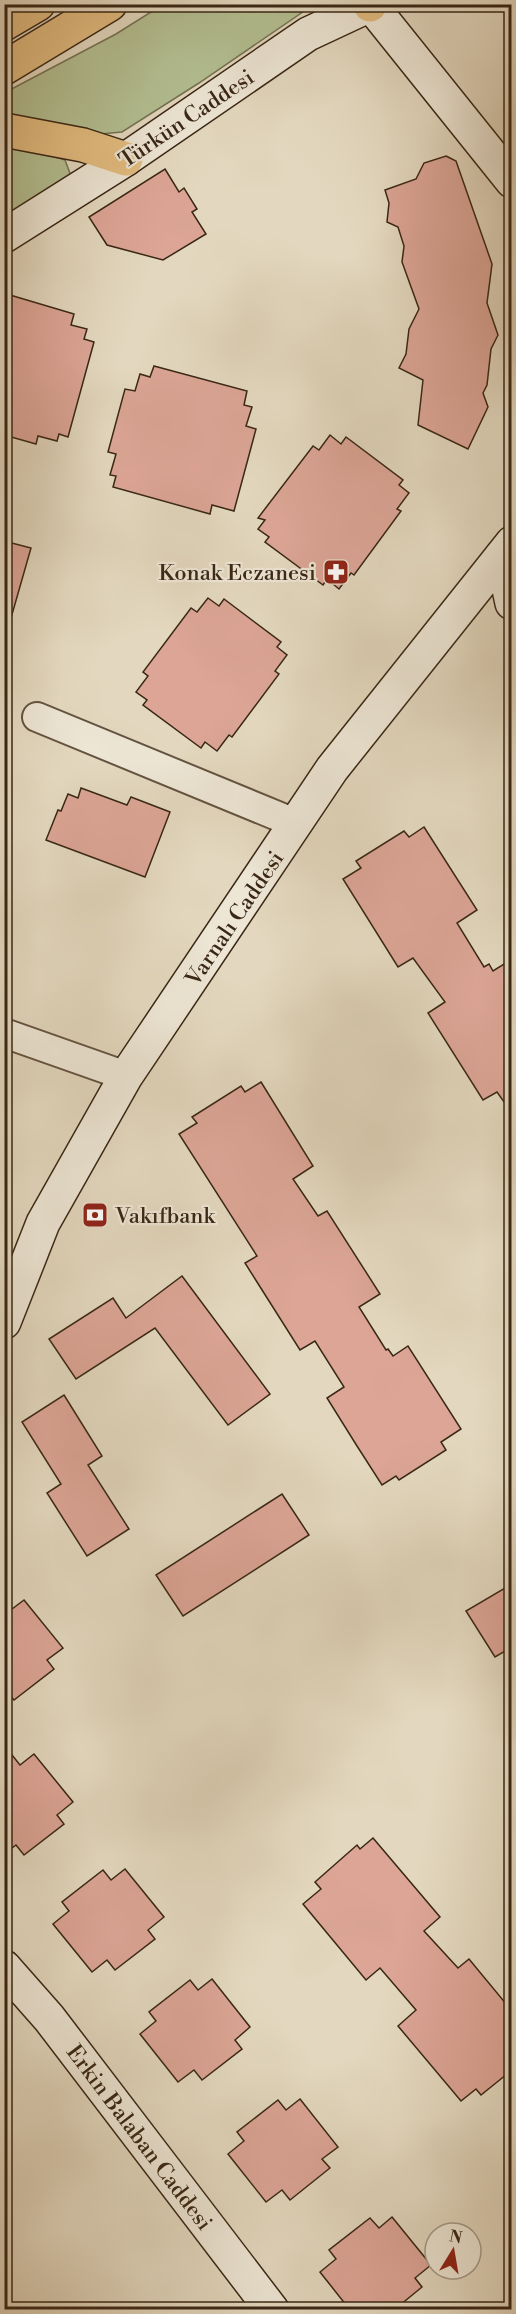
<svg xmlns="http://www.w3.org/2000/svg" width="516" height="2314" font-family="'Libre Bodoni',serif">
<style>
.green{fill:#b3bf92;stroke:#767354;stroke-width:1.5}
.building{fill:#dca596;stroke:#392715;stroke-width:1.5}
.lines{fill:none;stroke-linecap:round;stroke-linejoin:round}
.street-casing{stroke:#645340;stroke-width:32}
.secondary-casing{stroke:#392715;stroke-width:36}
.highway-casing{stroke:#392715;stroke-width:36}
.street{stroke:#ede6d5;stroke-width:28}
.secondary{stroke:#ede6d5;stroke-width:33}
.highway{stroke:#e2bc80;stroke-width:33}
.labels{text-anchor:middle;stroke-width:4.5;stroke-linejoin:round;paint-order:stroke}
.street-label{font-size:22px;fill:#392715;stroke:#ede6d5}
.poi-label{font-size:22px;fill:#392715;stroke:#ede6d5;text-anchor:end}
</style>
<rect width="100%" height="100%" fill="#e3d8bf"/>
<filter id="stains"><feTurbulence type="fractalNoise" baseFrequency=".00333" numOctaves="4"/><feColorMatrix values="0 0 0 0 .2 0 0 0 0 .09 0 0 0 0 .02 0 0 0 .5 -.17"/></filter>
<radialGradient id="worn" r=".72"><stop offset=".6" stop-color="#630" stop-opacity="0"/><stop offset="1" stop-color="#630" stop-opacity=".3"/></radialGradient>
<!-- green -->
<g class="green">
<polygon points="162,5 313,5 199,83 122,132 90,135 5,113 4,93 116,34"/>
<polygon points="5,143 20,145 65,160 71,176 5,216"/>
</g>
<!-- building -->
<g class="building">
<polygon points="446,156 456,161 492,264 487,303 498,335 491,349 487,385 483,393 488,407 468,449 418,425 423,380 399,368 406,354 409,329 419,309 402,262 404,246 398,227 387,222 389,203 385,190 416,179 424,163"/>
<polygon points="165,169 179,192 184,188 197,209 192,212 206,234 163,260 107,245 89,217"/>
<polygon points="10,295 74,314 71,325 87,329 84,339 94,342 68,437 59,434 57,441 38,436 36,444 4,435 4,315"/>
<polygon points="154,366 247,391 244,405 252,407 246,426 256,429 234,511 212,505 210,514 113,487 116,476 110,475 116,454 108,452 125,389 135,391 140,374 150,377"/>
<polygon points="330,435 341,444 346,437 403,480 399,485 409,493 397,509 401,511 354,575 351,573 339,589 327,579 323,585 265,542 269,537 258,529 265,520 258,518 313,446 319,450"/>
<polygon points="4,541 31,548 11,618 4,617"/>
<polygon points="208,598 219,606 224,599 281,642 277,647 287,655 275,671 279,674 232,737 229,735 217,751 205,742 201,748 143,705 147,700 136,692 148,676 143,672 191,608 197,612"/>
<polygon points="81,788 127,805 131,797 170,812 145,877 46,840 58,810 61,811 68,794 78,798"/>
<polygon points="424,827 477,910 457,923 484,967 489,964 493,971 512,959 512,1113 497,1092 483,1100 428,1013 445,1002 413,958 398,967 343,879 361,868 356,861 404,831 409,837"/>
<polygon points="261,1082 313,1166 293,1179 318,1216 327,1211 380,1294 359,1307 386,1350 388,1349 393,1356 408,1346 461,1429 441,1442 446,1450 399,1480 396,1476 382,1485 357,1446 327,1398 344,1387 315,1341 300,1350 245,1263 257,1256 179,1134 197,1123 192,1117 241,1086 245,1092"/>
<polygon points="182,1276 270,1394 228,1425 155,1328 76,1379 49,1339 113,1298 126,1318"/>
<polygon points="64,1395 102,1456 88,1465 129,1529 87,1556 47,1493 61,1484 22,1422"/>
<polygon points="282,1494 309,1535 183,1616 156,1575"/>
<polygon points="512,1584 512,1647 495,1657 466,1611"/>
<polygon points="24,1600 63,1648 47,1660 54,1669 14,1700 4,1689 4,1615"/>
<polygon points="4,1745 20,1765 34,1754 73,1802 57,1815 64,1824 24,1855 16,1845 4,1854"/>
<polygon points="373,1838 440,1917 424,1931 458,1968 469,1959 512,2011 512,2070 481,2095 476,2089 461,2101 398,2026 416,2010 380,1968 366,1980 303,1904 321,1889 315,1882 357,1845 360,1849"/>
<polygon points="125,1869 164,1917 148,1930 155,1939 115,1970 107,1960 92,1972 53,1924 69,1911 62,1902 103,1870 111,1880"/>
<polygon points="212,1979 250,2027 235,2040 242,2049 202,2080 194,2070 178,2082 140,2034 156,2021 149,2012 190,1980 198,1990"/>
<polygon points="300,2099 338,2147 322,2159 330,2168 290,2200 282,2190 266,2202 228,2154 244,2141 237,2132 278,2100 286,2110"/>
<polygon points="392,2217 431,2265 415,2278 422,2287 394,2310 350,2310 320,2272 336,2259 329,2250 370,2218 379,2228"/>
</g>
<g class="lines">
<!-- street casing -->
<g class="street-casing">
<g id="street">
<polyline points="37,717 297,824"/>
<polyline points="4,1033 126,1076"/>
</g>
</g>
<!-- secondary casing -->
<g class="secondary-casing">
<g id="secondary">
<polyline points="370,4 512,181"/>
<polyline points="4,236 126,159 308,34 370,5"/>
<polyline points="502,556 512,603"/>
<polyline points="4,1322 43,1223 126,1076 332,769 512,543"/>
<polyline points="4,1967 49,2018 272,2310"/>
</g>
</g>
<!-- highway casing -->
<g class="highway-casing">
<g id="highway">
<polyline points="370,4 370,5"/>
<polyline points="4,24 38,4"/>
<polyline points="4,68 110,4"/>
<polyline points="4,130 83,145 126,159"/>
</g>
</g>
<!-- street -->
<use href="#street" class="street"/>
<!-- secondary -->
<use href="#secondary" class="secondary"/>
<!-- highway -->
<use href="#highway" class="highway"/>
</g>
<!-- icons -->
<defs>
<g id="pharmacy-square" transform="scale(1.35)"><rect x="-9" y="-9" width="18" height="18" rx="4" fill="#8f2418" stroke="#ede6d5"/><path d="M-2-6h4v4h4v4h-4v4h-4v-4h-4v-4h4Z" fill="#fff"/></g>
<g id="bank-square" transform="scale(1.35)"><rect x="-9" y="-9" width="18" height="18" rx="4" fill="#8f2418" stroke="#ede6d5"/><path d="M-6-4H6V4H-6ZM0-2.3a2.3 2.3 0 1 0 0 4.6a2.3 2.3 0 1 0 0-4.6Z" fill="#fff"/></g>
</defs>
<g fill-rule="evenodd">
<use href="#pharmacy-square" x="336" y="572"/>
<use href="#bank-square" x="95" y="1215"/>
</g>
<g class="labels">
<!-- street labels -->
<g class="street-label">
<text transform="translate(186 118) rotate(-34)" y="8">Türkün Caddesi</text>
<text transform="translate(234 918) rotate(-56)" y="8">Varnalı Caddesi</text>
<text transform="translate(140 2137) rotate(53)" y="8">Erkin Balaban Caddesi</text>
</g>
<!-- poi labels -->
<g class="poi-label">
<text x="316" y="580">Konak Eczanesi</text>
<text x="115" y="1223" text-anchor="start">Vakıfbank</text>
</g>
</g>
<!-- margin -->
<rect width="516" height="2314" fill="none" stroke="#e3d8bf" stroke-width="24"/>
<rect x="6" y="6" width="504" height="2302" fill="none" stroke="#392715" stroke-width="3"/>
<rect x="12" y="12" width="492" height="2290" fill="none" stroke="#392715" stroke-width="1.5"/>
<!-- north arrow -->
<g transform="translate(453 2251) rotate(11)"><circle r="28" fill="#ede6d5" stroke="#a59a88" stroke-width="1.5"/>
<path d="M0-4.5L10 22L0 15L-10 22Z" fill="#8f2418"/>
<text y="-9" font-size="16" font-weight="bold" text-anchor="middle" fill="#392715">N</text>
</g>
<rect width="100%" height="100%" filter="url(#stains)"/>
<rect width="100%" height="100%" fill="url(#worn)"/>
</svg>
